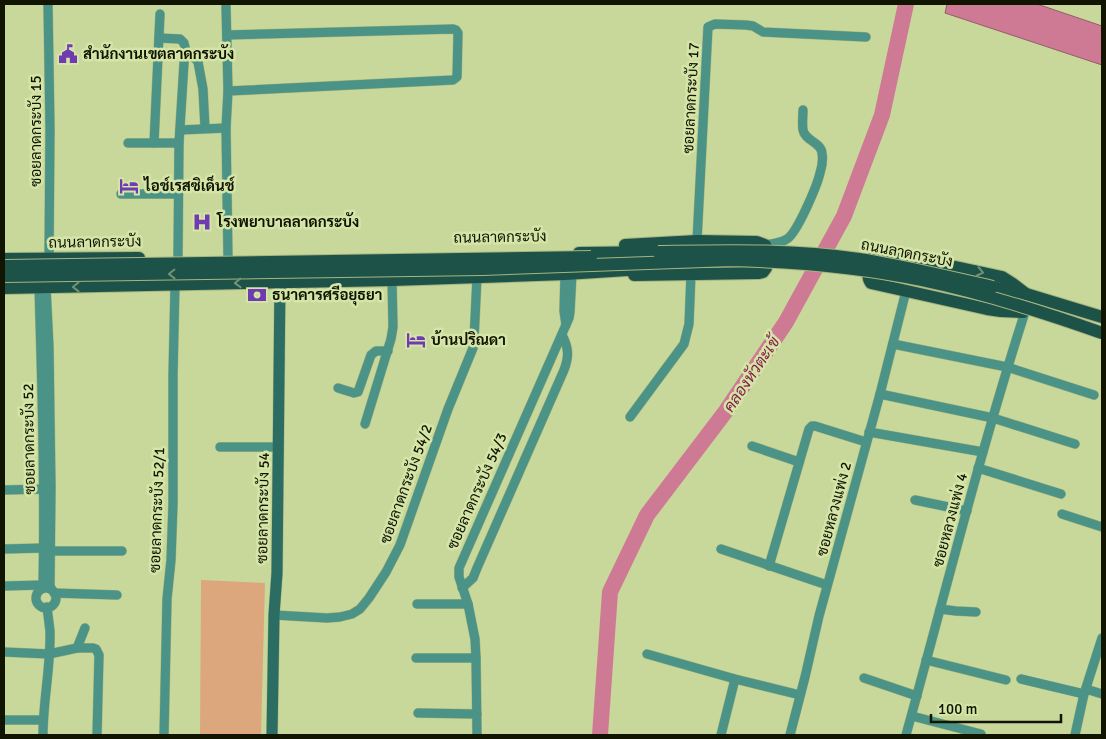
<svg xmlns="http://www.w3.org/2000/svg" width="1106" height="739" font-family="Signika,Sarabun,sans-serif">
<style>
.green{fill:#dca77d}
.water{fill:#cf7a95;stroke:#965b69}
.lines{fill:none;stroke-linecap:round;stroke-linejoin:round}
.river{stroke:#cf7a95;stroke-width:16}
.street-casing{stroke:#a7b57f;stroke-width:10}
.secondary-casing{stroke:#a7b57f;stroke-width:12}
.primary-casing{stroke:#a7b57f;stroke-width:14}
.street{stroke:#4a9386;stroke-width:9}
.secondary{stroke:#2b6d62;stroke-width:11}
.primary{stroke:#1d5249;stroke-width:12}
.primary-bridge-casing{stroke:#a7b57f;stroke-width:14;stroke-linecap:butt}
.primary-bridge{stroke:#1d5249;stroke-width:12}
.oneway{stroke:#709474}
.labels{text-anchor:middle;stroke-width:5;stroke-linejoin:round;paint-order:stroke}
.poi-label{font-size:15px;font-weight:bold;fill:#101401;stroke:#d5e5a8;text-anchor:start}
.street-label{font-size:15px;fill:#101401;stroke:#d5e5a8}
.water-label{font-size:16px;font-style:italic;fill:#851f4a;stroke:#d5e5a8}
</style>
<rect width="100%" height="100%" fill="#c8d89b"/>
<!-- green -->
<polygon class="green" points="201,580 265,583 261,735 200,735"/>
<!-- water -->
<polygon class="water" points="947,4 1037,4 1102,26 1102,65 945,13"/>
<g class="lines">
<!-- river -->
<polyline class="river" points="600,735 610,592 647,515 726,411 786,322 844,216 882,115 906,4"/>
<!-- street casing -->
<g class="street-casing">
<g id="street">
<polyline points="48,4 50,128 49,259"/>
<polyline points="226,6 228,91 226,128 228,257"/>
<polyline points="227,35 453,29 456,30 458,33 457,77 453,80 228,91"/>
<polyline points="159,38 180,39 184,43 185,47 179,143 178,257"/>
<path d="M184,54C190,55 195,57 198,62L203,89L205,128"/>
<polyline points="180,130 226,128"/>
<polyline points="128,143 179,143"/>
<polyline points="154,143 160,14"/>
<polyline points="178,185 227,185"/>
<polyline points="121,194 178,194"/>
<polyline points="697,241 708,27 715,24 746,25 753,26 763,32 866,37"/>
<path d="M765,245C772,244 781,243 787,239C797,233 817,186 820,173C822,167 823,159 822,153C821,142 805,141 803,130C802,124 803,116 803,110"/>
<polyline points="565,274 564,311 566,325"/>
<path d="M39,287C42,386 45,486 43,585L40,590"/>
<polyline points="46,287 49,347 51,487 50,586 52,590"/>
<polyline points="893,344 1007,367 1094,395"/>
<polyline points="338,388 354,393 358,392 371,355 376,351 388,351"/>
<polyline points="880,394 993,418 1075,444"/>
<polyline points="630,417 684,344 689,324 691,274"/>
<polyline points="365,424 391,339 393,327 392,280"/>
<polyline points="869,432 983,452"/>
<polyline points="752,446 799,462"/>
<polyline points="220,447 278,447"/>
<polyline points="978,468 1061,494"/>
<polyline points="4,490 48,489"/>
<polyline points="915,500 967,511"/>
<polyline points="1062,514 1102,527"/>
<polyline points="4,549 44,548 54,551 122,551"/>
<polyline points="721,549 827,585"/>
<polyline points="769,566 809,429 812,426 815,426 866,442"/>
<polyline points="4,586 43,585"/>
<path d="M462,588L473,578L477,568L564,370C569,357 569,348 562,335"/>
<circle cx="46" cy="598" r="10"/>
<polyline points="54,593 117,595"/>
<polyline points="417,604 468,604"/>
<polyline points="940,609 956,611 976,612"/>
<polyline points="274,615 327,618 340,617 352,614 360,609 369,598 386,572 400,545 448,409 473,348 474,340 477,277"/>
<polyline points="77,648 85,628"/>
<polyline points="4,652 49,654 77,648 93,648 96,649 99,655 97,735"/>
<polyline points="647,654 735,679 800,695"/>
<polyline points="416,658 476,658"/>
<polyline points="926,660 1006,680"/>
<polyline points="864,678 917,696"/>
<polyline points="1021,679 1084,694"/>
<polyline points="1086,689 1102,694"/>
<polyline points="418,713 477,714"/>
<polyline points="912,716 981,734"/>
<polyline points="4,720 43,720"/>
<path d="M43,735C43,700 51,666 50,631C49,623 48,615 47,607"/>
<polyline points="164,735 167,599 171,560 173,504 173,375 175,285"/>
<polyline points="477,735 476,658 475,639 468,604 459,577 459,568 569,318 570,312 572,274"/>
<polyline points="721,735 735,679"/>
<polyline points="790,735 805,677 819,616 880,394 906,291"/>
<path d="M906,735C945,594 980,452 1025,312"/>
<polyline points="1075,735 1084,694 1102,638"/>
</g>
</g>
<!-- secondary casing -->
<g class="secondary-casing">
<polyline id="secondary" points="272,735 274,615 277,573 280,282"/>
</g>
<!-- primary casing -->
<g class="primary-casing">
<g id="primary">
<polyline points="625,245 697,241 757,242 765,245 767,249 766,268 763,272 759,273 634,275"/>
<polyline points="579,253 658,252"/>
<polyline points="4,259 139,258"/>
<polyline points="993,287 1026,294 1102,317"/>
<polyline points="4,288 392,280 565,274 643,269"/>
<path d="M1023,312L1001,311L987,309L871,283C865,275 870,259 878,252H885L1002,277L1013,284L1026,294"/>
</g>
</g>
<!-- street -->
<use href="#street" class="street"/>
<!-- secondary -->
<use href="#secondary" class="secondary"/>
<!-- primary -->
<use href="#primary" class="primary"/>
<!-- primary-bridge casing -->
<g class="primary-bridge-casing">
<g id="primary-bridge">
<path d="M658,252C725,251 792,249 859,259C904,266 948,277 993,287"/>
<polyline points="4,266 591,257"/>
<path d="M4,276L483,269L732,260C795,262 859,267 921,280C983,293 1043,312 1102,333"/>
</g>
</g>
<!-- primary-bridge -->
<use href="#primary-bridge" class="primary-bridge"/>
</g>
<!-- one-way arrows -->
<defs><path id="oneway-chevron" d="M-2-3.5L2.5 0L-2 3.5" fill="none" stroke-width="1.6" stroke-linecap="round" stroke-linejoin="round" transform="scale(1.25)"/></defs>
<g class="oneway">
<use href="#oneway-chevron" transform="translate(980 272) rotate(12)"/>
<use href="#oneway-chevron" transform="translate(172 274) rotate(179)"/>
<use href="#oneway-chevron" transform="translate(238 283) rotate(178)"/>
<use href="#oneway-chevron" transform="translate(76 287) rotate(179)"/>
</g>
<!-- icons -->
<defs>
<g id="civic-bare" transform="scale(1.5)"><path d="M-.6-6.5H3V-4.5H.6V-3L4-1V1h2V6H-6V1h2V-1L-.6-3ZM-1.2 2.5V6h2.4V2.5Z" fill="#703bb1" stroke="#d5e5a8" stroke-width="2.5" paint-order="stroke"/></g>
<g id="hotel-bare" transform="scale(1.5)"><path d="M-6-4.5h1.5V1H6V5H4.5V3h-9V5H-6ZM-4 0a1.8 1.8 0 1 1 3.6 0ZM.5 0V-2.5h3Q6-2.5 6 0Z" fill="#703bb1" stroke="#d5e5a8" stroke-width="2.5" paint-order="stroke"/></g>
<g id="hospital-bare" transform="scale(1.5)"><path d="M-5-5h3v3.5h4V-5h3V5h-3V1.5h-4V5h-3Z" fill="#703bb1" stroke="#d5e5a8" stroke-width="2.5" paint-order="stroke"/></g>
<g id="bank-bare" transform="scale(1.5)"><path d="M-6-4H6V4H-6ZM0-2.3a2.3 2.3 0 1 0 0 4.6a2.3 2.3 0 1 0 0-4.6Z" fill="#703bb1" stroke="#d5e5a8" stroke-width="2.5" paint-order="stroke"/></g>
</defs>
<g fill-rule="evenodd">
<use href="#civic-bare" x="68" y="54"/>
<use href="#hotel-bare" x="129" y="186"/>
<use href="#hospital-bare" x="202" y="222"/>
<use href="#bank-bare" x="257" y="295"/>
<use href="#hotel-bare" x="416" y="340"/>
</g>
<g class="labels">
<!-- poi labels -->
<g class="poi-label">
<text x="83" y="59">สำนักงานเขตลาดกระบัง</text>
<text x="144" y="191">ไอช์เรสซิเด็นช์</text>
<text x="217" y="227">โรงพยาบาลลาดกระบัง</text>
<text x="272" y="300">ธนาคารศรีอยุธยา</text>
<text x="431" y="345">บ้านปริณดา</text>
</g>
<!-- street labels -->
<g class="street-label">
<text transform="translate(691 98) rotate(-87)" y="5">ซอยลาดกระบัง 17</text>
<text transform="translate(36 131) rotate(-90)" y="5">ซอยลาดกระบัง 15</text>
<text transform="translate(500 237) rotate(-1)" y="5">ถนนลาดกระบัง</text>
<text transform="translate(95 242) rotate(-1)" y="5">ถนนลาดกระบัง</text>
<text transform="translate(907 253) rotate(11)" y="5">ถนนลาดกระบัง</text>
<text transform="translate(29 439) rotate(-91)" y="5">ซอยลาดกระบัง 52</text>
<text transform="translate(406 484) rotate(-70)" y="5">ซอยลาดกระบัง 54/2</text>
<text transform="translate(477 491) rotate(-66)" y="5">ซอยลาดกระบัง 54/3</text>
<text transform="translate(263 508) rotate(-89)" y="5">ซอยลาดกระบัง 54</text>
<text transform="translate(834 509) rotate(-75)" y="5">ซอยหลวงแพ่ง 2</text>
<text transform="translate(157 510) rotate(-88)" y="5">ซอยลาดกระบัง 52/1</text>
<text transform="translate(950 520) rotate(-75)" y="5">ซอยหลวงแพ่ง 4</text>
</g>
<!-- water labels -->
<g class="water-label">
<text transform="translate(751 374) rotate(-56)" y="6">คลองหัวตะเข้</text>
</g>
</g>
<!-- border -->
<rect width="1106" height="739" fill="none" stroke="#101401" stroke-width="10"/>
<!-- scale -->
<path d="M931 714v8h130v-8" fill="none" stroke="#101401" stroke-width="2.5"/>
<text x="938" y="714" font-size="15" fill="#101401" stroke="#d5e5a8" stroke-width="4" paint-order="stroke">100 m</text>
</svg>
